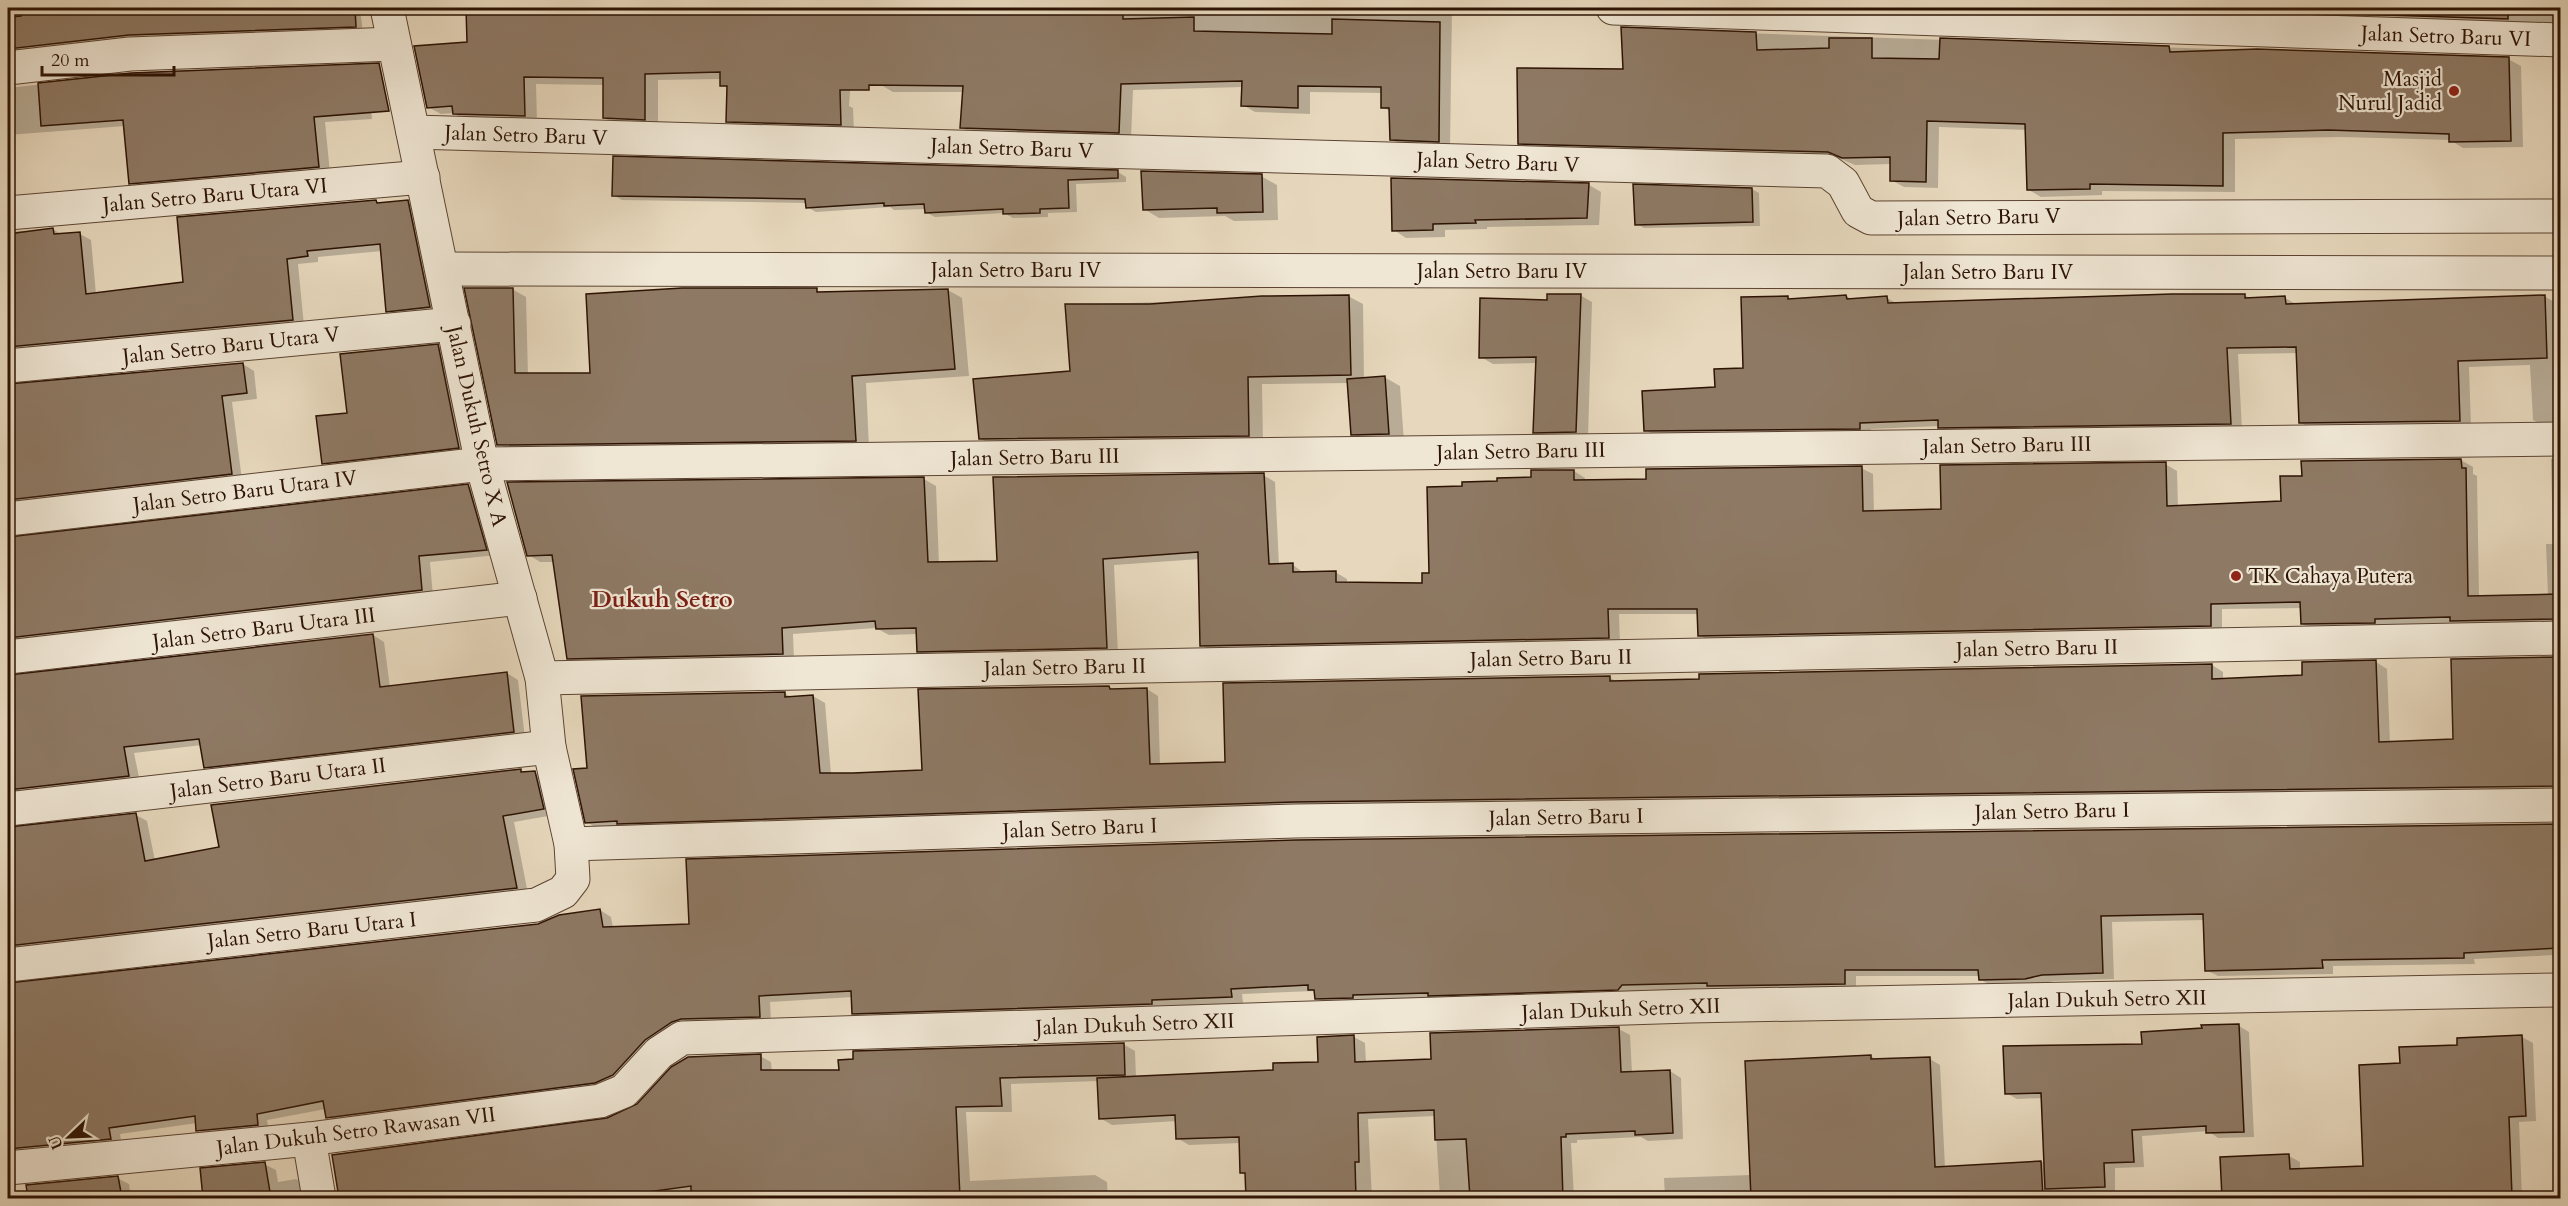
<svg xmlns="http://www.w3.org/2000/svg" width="2568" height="1206" font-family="Cardo,serif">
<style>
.shadow{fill:#0003}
.building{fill:#8e7964;stroke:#2d1304;stroke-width:1.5}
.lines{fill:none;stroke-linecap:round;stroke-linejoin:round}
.street-casing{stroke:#5c4432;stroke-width:35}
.street{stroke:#efe6d4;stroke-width:33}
.poi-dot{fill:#8f2418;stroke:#efe6d4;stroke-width:2}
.labels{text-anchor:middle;stroke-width:4.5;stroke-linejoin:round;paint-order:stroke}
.street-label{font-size:21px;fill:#2d1304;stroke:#efe6d4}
.poi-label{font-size:21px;fill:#2d1304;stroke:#efe6d4;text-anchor:end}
.quarter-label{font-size:24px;font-weight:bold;fill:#7a1f14;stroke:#efe6d4}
</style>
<rect width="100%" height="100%" fill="#e7d8bd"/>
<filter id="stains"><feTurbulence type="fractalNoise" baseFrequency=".00333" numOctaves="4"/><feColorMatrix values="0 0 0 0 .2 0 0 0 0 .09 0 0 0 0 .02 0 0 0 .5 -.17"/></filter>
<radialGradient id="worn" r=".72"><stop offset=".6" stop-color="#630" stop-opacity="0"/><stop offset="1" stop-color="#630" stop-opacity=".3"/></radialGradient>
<!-- shadow -->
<g class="shadow">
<polygon points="8,8 360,8 363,33 8,60"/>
<polygon points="468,8 856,8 849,106 853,108 854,132 740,128 728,121 729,89 722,85 722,79 658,80 658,126 617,125 604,118 604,85 536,84 537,123 467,121 453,113 441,114 428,107 469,43"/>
<polygon points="895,8 1452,8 1450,148 1403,146 1391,139 1390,111 1382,107 1382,93 1310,92 1310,114 1255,112 1243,105 1243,87 1133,90 1131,139 974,135 962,128 964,92 893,92 881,85"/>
<polygon points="1968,8 2560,8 2558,26"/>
<polygon points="1623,29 2508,59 2521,66 2523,147 2463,148 2450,140 2342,137 2235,139 2235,192 2102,191 2102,195 2041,197 2029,190 2027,130 1939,127 1938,188 1904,187 1891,180 1892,164 1855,165 1841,159 1532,150 1519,143 1624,70"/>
<polygon points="367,72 372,119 325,122 330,173 141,189 130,183 125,126 8,135 8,88 132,74"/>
<polygon points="1118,172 1126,177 1126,182 1076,184 1077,212 1048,213 1048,217 1013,218 1004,213 935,217 927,213 926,209 894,210 890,207 816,212 807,207 807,203 622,200 613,195"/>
<polygon points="1261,176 1277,185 1278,220 1234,221 1225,216 1159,218 1144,209"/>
<polygon points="1589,185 1601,192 1599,225 1487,227 1487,229 1445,230 1445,237 1406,238 1394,230"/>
<polygon points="1752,189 1759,193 1760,226 1644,228 1637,224"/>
<polygon points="376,201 380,204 408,202 419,208 441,313 399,317 387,311 382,251 318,257 318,262 298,264 304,326 8,358 8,232 53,229 62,235 80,234 91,240 96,294 185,284"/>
<polygon points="512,289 526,297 528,375 592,375 816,290 821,293 948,290 962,298 969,376 866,383 869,448 513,452 499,444"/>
<polygon points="1580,295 1592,302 1588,438 1546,439 1534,432 1537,363 1493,364 1481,357 1548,301"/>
<polygon points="2244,295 2252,299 2285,298 2296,304 2544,296 2556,303 2556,309 2560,309 2560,427 2545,426 2533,420 2530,365 2469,367 2471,427 2312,429 2301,423 2298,353 2238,354 2242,430 1951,434 1940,426 1871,429 1871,434 1657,437 1646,430 1717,389 1744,369 1787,297 1791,300 1846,296 1853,300 1887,298 1898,304 2081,297 2086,300"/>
<polygon points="1348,296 1363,304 1364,379 1384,377 1400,386 1404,442 1368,443 1353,434 1349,383 1262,384 1263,443 994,447 980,438 1072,372 1067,305"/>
<polygon points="438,346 445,350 466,451 331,467 323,463 349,415"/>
<polygon points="243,364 254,371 257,399 232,402 242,480 8,511 8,386"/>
<polygon points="2560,458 2560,625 2463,627 2455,623 2386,625 2386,629 2314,630 2302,624 2302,608 2222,609 2222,632 1711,642 1699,635 1699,614 1619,614 1620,644 1213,652 1202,645 1200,559 1114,565 1118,654 930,658 918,651 918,634 889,635 876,628 793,634 794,660 580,665 568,658 554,562 540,562 529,555 924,479 936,486 939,564 999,563 1263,475 1275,482 1279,565 1293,565 1304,573 1335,572 1347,579 1347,584 1424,584 1431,574 1464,487 1574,471 1585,478 1585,482 1861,468 1873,474 1874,512 1943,511 2165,464 2177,471 2178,507 2283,502 2303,477 2461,460 2473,467 2473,474 2477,476 2479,597 2548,596 2546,544 2553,544 2551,459"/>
<polygon points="468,486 479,493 497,555 430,562 433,596 8,649 8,539"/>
<polygon points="373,635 384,642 390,687 507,673 518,680 525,738 217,773 206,767 202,745 134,753 140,782 8,801 8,677"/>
<polygon points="2560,658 2560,793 598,829 587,822 588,769 784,693 793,698 813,696 825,703 831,774 923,771 1109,687 1115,690 1147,689 1158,696 1160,765 1227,763 1609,677 1619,683 2212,665 2223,672 2223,680 2303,677 2376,662 2387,669 2390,743 2455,740 2453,660"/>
<polygon points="520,771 525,774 535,773 546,780 554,815 514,822 528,894 8,957 8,829 136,815 147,821 155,861 221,848"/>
<polygon points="2560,824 2560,958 2555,955 2474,959 2475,964 2333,966 2333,974 2218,976 2206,970 2205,920 2112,922 2114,979 2054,981 2038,984 1991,986 1980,979 1980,976 1856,976 1856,990 1720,992 1714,988 1634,991 1630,995 1328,1005 1316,998 1314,991 1242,994 1243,1003 1163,1006 1163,1010 865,1020 853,1013 853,997 770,1002 771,1022 694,1025 625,1081 339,1123 327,1117 326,1109 267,1120 269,1131 209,1137 198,1130 197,1123 120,1134 122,1145 8,1157 8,985 538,925 600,910 611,917 613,928 691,926 1295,841"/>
<polygon points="2239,1026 2249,1032 2254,1137 2218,1138 2208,1131 2142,1136 2144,1167 2115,1168 2115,1198 1665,1198 1664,1178 1751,1175 1871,1056 1878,1061 1930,1059 1940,1065 1945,1168 2045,1162 2043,1098 2017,1099 2006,1093 2144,1045"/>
<polygon points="1619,1029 1630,1035 1632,1073 1670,1071 1681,1078 1683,1139 1648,1141 1641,1137 1577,1140 1577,1143 1571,1143 1574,1198 1440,1198 1435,1116 1368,1119 1372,1198 1248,1198 1247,1175 1242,1173 1240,1143 1189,1145 1177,1138 1177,1121 1112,1125 1100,1118 1099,1081 1011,1084 1012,1112 966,1112 970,1181 1095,1175 1107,1182 1108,1198 338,1198 334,1156 607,1120 760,1056 771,1062 772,1072 840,1072 1123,1044 1135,1051 1136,1078 1275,1072 1319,1063 1354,1037 1365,1043 1366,1063 1433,1061 1431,1034"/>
<polygon points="2522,1037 2533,1043 2536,1121 2519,1122 2522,1198 2223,1198 2221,1159 2289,1156 2300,1162 2300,1170 2365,1167 2402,1065 2459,1047 2459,1039"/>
<polygon points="264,1164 276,1170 278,1182 296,1179 308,1186 311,1198 139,1198 204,1191"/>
<polygon points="117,1178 129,1184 131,1198 30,1198 27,1186"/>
</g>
<!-- building -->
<g class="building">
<polygon points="57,8 57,14 139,8 355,8 356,27 129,35 8,49 8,17 21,16 21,11"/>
<polygon points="466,8 964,8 964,10 1060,14 1060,8 1123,10 1123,19 1194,17 1194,31 1332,34 1332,19 1440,22 1439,142 1390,140 1389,108 1381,108 1381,87 1298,86 1298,108 1241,106 1242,81 1121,84 1119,133 960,128 963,86 869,85 869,90 840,90 841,125 726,122 727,86 720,86 720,72 645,74 645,120 603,118 603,78 524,77 525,116 453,114 452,106 427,108 414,46 467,42"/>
<polygon points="2259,8 2508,8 2508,19 2259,11"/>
<polygon points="1621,27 1756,32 1757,50 1829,48 1829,38 1872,38 1872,58 1939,59 1940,38 2169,46 2170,52 2257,49 2509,57 2511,141 2449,142 2449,134 2328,130 2223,133 2223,186 2090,184 2090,189 2027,190 2025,124 1927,121 1926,182 1890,181 1890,157 1842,158 1828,152 1518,144 1517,68 1623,69"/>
<polygon points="379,63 389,111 314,117 319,167 129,184 123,120 41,126 38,83 131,73"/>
<polygon points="613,156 1118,170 1118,178 1068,180 1069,208 1040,209 1040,213 1003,214 1003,209 925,213 924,204 884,206 884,203 806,208 805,199 612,196"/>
<polygon points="1141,171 1262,174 1263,212 1217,213 1217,208 1143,210"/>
<polygon points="1391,178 1589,183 1587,218 1475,220 1476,223 1433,224 1433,230 1392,231"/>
<polygon points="1633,184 1752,188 1753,222 1635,225"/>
<polygon points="376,200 377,203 408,200 430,307 386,312 380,244 307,251 308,256 287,259 293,320 8,347 8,234 53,228 54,234 80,232 86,294 183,282 177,217"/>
<polygon points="464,288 513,288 515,373 590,373 586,294 682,288 817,288 817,292 948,289 955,369 852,376 856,441 497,445"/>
<polygon points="1547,294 1581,294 1576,432 1533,433 1536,357 1479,358 1480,298 1547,300"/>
<polygon points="2172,294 2245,294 2245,298 2285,296 2286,304 2545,295 2547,358 2458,361 2460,421 2299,423 2296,347 2227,348 2231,424 1938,428 1938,420 1860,423 1860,429 1644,431 1642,391 1715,387 1714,369 1743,368 1741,297 1788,296 1788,299 1846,295 1847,299 1887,296 1888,303"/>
<polygon points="1349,295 1351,375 1248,377 1249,436 979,439 973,379 1070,371 1065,304 1150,304 1262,296"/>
<polygon points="438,344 459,448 322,464 316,416 347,413 340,354"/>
<polygon points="243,363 247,393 222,396 232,474 8,500 8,384"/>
<polygon points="1385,376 1389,434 1351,435 1347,379"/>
<polygon points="2461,459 2462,468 2466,468 2468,596 2560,594 2560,619 2450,621 2450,617 2375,619 2375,623 2301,624 2300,602 2211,604 2211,626 1698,636 1697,609 1608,609 1609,638 1200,646 1198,552 1103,559 1107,648 917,652 916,628 876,629 875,621 782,628 783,654 567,659 552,555 527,556 507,482 924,477 928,562 997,561 993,477 1264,473 1269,564 1293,563 1293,572 1336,571 1336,582 1422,583 1422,573 1429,573 1427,487 1462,486 1462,482 1497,481 1497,478 1531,477 1531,470 1574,470 1574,480 1646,479 1646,469 1862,466 1863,511 1941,509 1940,465 2166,462 2167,506 2281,501 2280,476 2302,476 2301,461"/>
<polygon points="468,484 487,550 419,556 422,590 8,638 8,537"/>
<polygon points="373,634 380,687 507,672 514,732 204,768 199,739 124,747 129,776 8,790 8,675"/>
<polygon points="2560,657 2560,786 1295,802 617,824 617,821 585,823 573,769 587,768 581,696 785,692 785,697 813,695 820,773 853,773 922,770 918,689 1109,686 1110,689 1147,688 1150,764 1225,762 1223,683 1610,676 1610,681 1699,679 1699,674 2212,664 2212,679 2302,675 2302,662 2376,660 2379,742 2453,739 2451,659"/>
<polygon points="521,769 521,772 535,771 544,809 503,816 517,888 8,946 8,827 136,813 145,861 219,847 211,805"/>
<polygon points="2560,824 2560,948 2464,953 2464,958 2322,960 2323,968 2205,971 2203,914 2101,916 2103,973 2042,975 2025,979 1979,980 1978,970 1845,970 1845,984 1707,986 1707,983 1622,985 1618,990 1428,996 1428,993 1353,995 1353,998 1315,999 1314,990 1308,990 1308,985 1231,989 1232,997 1152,1000 1152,1004 852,1014 851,991 759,996 760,1017 681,1019 672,1022 645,1040 613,1075 595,1083 326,1118 323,1101 257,1114 258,1125 196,1131 195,1116 109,1128 111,1139 8,1149 8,983 538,924 559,915 600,909 603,927 689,924 686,859 1295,840"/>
<polygon points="2239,1024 2244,1132 2206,1133 2206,1126 2132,1130 2134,1162 2104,1163 2105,1187 2045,1189 2041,1093 2005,1094 2003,1046 2142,1044 2141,1032 2202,1028 2201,1025"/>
<polygon points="1619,1027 1621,1072 1670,1070 1673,1133 1635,1135 1635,1131 1566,1134 1566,1137 1561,1137 1563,1198 1470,1198 1466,1139 1435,1140 1434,1110 1358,1113 1359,1162 1355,1162 1356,1198 1246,1198 1245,1173 1240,1173 1239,1137 1176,1139 1175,1115 1099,1119 1097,1078 1273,1070 1273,1063 1318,1062 1317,1037 1354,1035 1355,1062 1431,1059 1430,1033"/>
<polygon points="2522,1035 2526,1116 2509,1117 2512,1196 2446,1198 2222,1198 2220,1157 2289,1154 2290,1169 2363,1166 2359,1065 2400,1063 2399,1047 2457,1045 2457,1038"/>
<polygon points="1124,1043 1125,1075 1000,1078 1002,1106 956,1107 960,1198 691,1198 691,1186 604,1198 339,1198 332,1155 607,1118 637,1104 671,1067 688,1057 761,1054 761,1070 839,1070 838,1060 853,1059 853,1051"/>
<polygon points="1871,1055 1871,1059 1930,1057 1935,1167 2041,1161 2043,1198 1751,1198 1745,1061"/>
<polygon points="265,1162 271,1198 203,1198 200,1168"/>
<polygon points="118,1176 122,1198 28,1198 26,1185"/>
</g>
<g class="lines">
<!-- street casing -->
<g class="street-casing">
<g id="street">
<polyline points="1613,8 2560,40"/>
<polyline points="8,68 130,54 394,44"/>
<polyline points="413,132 1827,171 1843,183 1858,211 1871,218 2560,216"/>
<polyline points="8,213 423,177"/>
<polyline points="443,269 2560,273"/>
<polyline points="8,366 454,324"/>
<polyline points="8,519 482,464 2560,439"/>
<polyline points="8,657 520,598"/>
<polyline points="542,678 2560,638"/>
<polyline points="8,809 549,747"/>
<polyline points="571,844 1295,821 2560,805"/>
<polyline points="8,965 536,905 563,892 573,879 571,844 549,747 542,678 482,464 387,8"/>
<polyline points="309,1139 319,1198"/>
<polyline points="8,1168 309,1139 600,1101 624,1091 659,1053 682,1038 1690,1006 2560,990"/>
</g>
</g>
<!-- street -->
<use href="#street" class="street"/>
</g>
<!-- markers -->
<g class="poi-dot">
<circle cx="2454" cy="91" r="6"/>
<circle cx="2236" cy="576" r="6"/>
</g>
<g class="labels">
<!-- street labels -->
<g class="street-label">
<text transform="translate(2446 36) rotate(2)" y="7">Jalan Setro Baru VI</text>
<text transform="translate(526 135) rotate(2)" y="7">Jalan Setro Baru V</text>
<text transform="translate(1012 148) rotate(2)" y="7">Jalan Setro Baru V</text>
<text transform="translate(1498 162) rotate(2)" y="7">Jalan Setro Baru V</text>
<text transform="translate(215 195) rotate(-5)" y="7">Jalan Setro Baru Utara VI</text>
<text transform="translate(1979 217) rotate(-1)" y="7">Jalan Setro Baru V</text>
<text x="1016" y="277">Jalan Setro Baru IV</text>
<text x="1502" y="278">Jalan Setro Baru IV</text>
<text x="1988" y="279">Jalan Setro Baru IV</text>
<text transform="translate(231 345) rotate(-6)" y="7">Jalan Setro Baru Utara V</text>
<text transform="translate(477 426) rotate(77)" y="7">Jalan Dukuh Setro X A</text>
<text transform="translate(2007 445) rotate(-1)" y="7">Jalan Setro Baru III</text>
<text transform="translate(1521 451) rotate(-1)" y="7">Jalan Setro Baru III</text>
<text transform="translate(1035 457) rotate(-1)" y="7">Jalan Setro Baru III</text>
<text transform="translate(245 491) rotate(-7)" y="7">Jalan Setro Baru Utara IV</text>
<text transform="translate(264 628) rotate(-7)" y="7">Jalan Setro Baru Utara III</text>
<text transform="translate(2037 648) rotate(-1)" y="7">Jalan Setro Baru II</text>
<text transform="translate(1551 658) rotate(-1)" y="7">Jalan Setro Baru II</text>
<text transform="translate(1065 667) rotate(-1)" y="7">Jalan Setro Baru II</text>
<text transform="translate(278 778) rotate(-7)" y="7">Jalan Setro Baru Utara II</text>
<text transform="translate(2052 811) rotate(-1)" y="7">Jalan Setro Baru I</text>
<text transform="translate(1566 817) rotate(-1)" y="7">Jalan Setro Baru I</text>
<text transform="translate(1080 828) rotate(-2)" y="7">Jalan Setro Baru I</text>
<text transform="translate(312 930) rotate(-6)" y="7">Jalan Setro Baru Utara I</text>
<text transform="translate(2107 999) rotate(-1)" y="7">Jalan Dukuh Setro XII</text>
<text transform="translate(1621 1009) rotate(-2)" y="7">Jalan Dukuh Setro XII</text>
<text transform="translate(1135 1024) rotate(-2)" y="7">Jalan Dukuh Setro XII</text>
<text transform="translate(356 1131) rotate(-7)" y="7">Jalan Dukuh Setro Rawasan VII</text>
</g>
<!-- poi labels -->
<g class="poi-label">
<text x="2442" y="86">Masjid<tspan x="2442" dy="24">Nurul Jadid</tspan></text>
<text x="2248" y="583" text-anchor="start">TK Cahaya Putera</text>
</g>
<!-- quarter labels -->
<g class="quarter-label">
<text x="662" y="607">Dukuh Setro</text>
</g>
</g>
<!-- margin -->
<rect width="2568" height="1206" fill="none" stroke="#e7d8bd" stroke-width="30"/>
<rect x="9" y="9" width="2550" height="1188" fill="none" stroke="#2d1304" stroke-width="3"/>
<rect x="15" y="15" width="2538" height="1176" fill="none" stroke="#2d1304" stroke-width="1.5"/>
<!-- north arrow -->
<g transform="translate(69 1137) rotate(247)" stroke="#efe6d4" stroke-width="4.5" paint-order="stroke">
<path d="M0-4.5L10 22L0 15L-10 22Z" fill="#2d1304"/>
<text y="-9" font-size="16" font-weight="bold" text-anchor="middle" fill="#2d1304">U</text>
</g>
<!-- scale -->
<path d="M42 66v9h132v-9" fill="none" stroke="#2d1304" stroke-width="3"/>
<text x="51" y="66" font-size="18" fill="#2d1304" stroke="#efe6d4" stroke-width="4.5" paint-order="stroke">20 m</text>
<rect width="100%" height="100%" filter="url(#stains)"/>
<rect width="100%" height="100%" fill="url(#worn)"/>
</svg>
